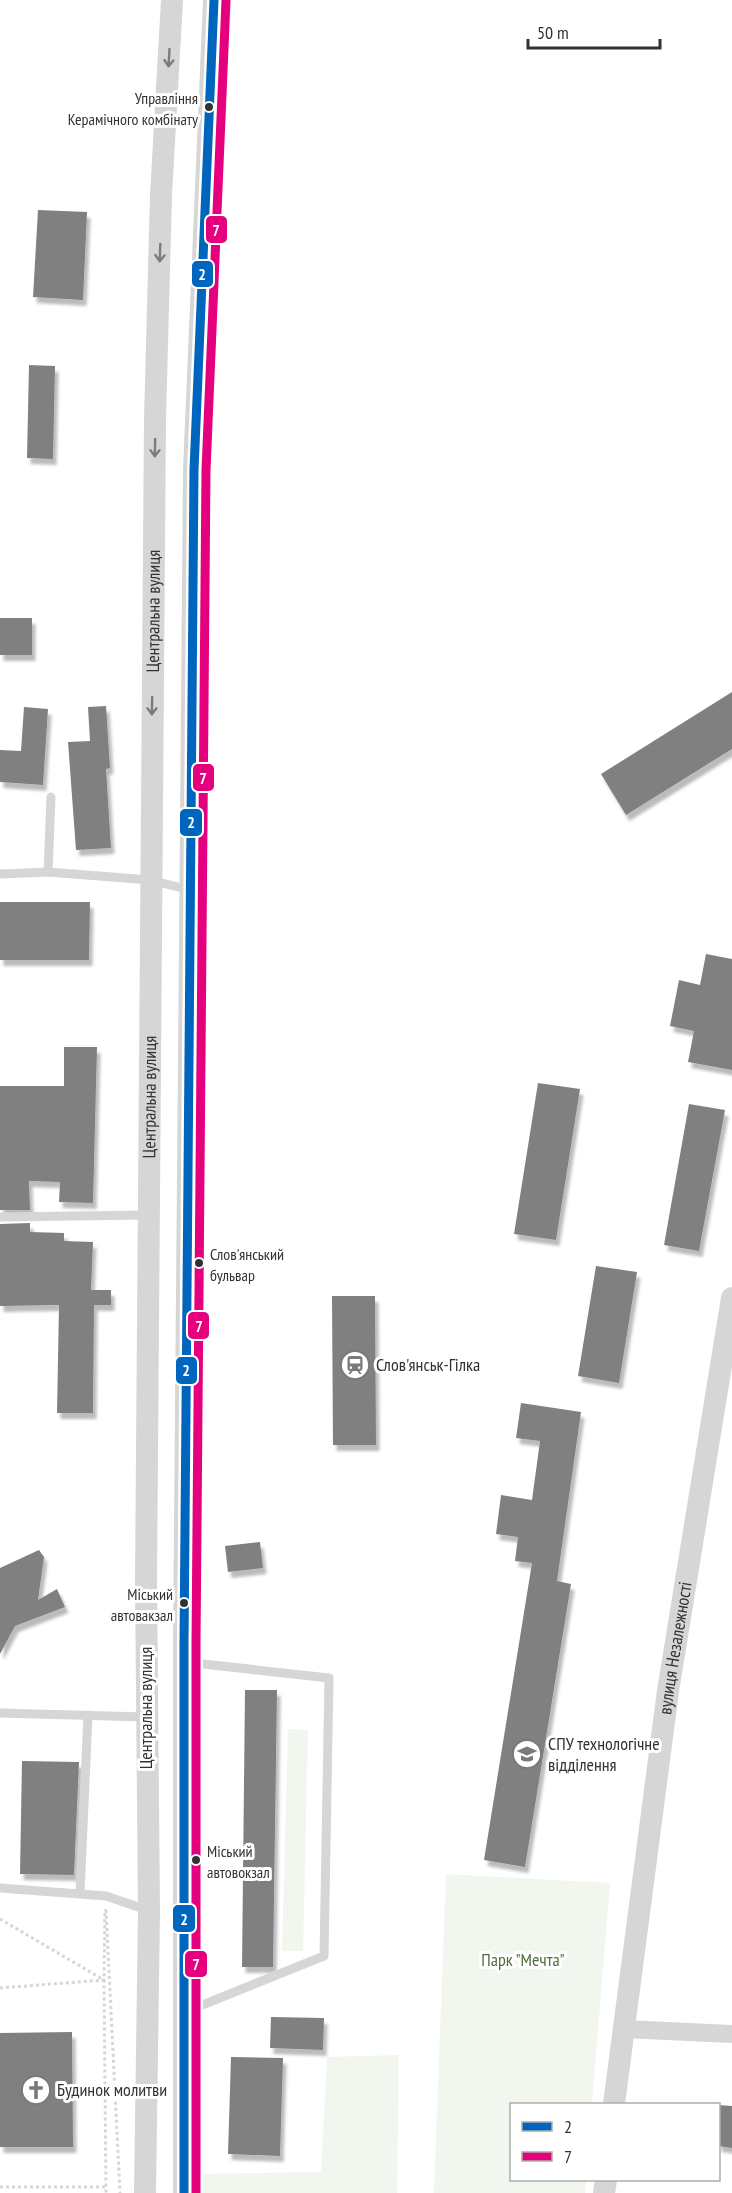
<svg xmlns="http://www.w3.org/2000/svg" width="732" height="2193" font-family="'PT Sans Narrow',sans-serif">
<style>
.green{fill:#f1f6ee}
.building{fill:#808080;filter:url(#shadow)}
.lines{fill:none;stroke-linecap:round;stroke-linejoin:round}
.path{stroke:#d6d6d6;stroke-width:3;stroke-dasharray:3 3;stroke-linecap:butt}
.service{stroke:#d6d6d6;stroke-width:9}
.minor{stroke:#d6d6d6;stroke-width:18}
.tertiary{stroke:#d6d6d6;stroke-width:22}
.bus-1-casing{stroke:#fff;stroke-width:14}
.bus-2-casing{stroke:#fff;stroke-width:14}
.bus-1{stroke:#0065bd;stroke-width:9}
.bus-2{stroke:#e5007d;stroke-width:9}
.oneway{stroke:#7c7c7c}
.bus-dot{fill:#323232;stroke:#fff;stroke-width:2}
.labels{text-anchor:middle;stroke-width:6;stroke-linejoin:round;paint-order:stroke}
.bus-label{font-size:16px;fill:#323232;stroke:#fff;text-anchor:end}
.street-label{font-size:18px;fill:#323232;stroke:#fff}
.poi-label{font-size:18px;fill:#323232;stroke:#fff;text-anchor:start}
.park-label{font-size:18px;fill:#506f3d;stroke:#fff}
.line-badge{stroke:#fff;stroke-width:2}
.badge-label{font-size:16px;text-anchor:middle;font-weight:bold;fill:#fff}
</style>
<defs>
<filter id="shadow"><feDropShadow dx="3.5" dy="6" stdDeviation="1.5" flood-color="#0004"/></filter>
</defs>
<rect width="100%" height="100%" fill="#fff"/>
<!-- green -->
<g class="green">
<polygon points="288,1729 308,1730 303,1951 282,1951"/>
<polygon points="446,1874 610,1883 592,2104 512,2104 512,2180 586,2180 585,2193 434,2193"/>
<polygon points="399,2055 397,2193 200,2193 201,2174 321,2172 327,2057"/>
</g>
<!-- building -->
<g class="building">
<polygon points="38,210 87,212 83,300 33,297"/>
<polygon points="29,365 55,366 53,459 27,458"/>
<rect x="0" y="618" width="32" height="37"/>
<polygon points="732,692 732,749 626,815 601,774"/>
<polygon points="106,706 110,768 106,769 111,848 76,850 68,742 90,741 88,707"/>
<polygon points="24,707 48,709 43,785 0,782 0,750 21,751"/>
<polygon points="0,902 90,902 89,960 0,960"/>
<polygon points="706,954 732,959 732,1070 688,1062 694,1031 670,1026 679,980 700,985"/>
<polygon points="64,1047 97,1047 93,1203 59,1202 60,1182 29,1181 30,1210 0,1210 0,1086 64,1086"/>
<polygon points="538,1083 580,1089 556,1240 514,1234"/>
<polygon points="689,1104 725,1110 699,1251 664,1245"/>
<polygon points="30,1223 30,1232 64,1233 64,1241 93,1242 91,1290 111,1290 111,1305 94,1305 93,1413 57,1413 59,1305 0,1306 0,1224"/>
<polygon points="596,1266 637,1272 619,1383 578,1376"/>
<polygon points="332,1296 375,1296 376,1445 333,1445"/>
<polygon points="521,1403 581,1412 557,1581 571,1584 525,1867 484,1860 532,1563 515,1561 518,1537 496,1534 501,1495 532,1500 540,1441 516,1438"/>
<polygon points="260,1542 263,1568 228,1572 225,1546"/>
<polygon points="39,1550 44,1557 38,1600 57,1589 65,1607 15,1626 0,1654 0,1568"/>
<polygon points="245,1690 277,1690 273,1967 242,1967"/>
<polygon points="22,1761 79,1762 74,1875 20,1874"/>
<polygon points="271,2017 324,2018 323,2050 270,2048"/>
<polygon points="72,2032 73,2147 0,2147 0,2033"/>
<polygon points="231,2057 283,2058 280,2156 228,2154"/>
<polygon points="718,2105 732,2106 732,2148 718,2146"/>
</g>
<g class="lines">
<!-- path -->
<g class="path">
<polyline points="106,1910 120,2193"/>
<polyline points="0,1919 104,1980 106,2193"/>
<polyline points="0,1988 104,1980 105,1909"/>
<polyline points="0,2187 106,2187"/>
</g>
<!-- service -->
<g class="service">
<polyline points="48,872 150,880 190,890"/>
<polyline points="0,874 48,872 51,797"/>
<polyline points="0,1217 148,1215"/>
<polyline points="0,1713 146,1717"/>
<polyline points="0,1888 106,1896 147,1910"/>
<polyline points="80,1893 88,1715"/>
<polyline points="185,2012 324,1956 329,1678 185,1662"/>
</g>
<!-- minor -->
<polyline class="minor" points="623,2029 732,2034"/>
<!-- tertiary -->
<g class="tertiary">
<path id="s1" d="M614,2104L668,1691L732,1298"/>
<path id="s2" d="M145,2193L149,1911L146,1582L155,419L161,195L172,0"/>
<polyline points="184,2193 184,1644 194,470 214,0"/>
<polyline points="604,2193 606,2180"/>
</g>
<!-- bus-1 casing -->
<g class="bus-1-casing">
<polyline id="bus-1" points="184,2193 184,1644 194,470 214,0"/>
</g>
<!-- bus-2 casing -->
<g class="bus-2-casing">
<polyline id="bus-2" points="196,2193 196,1644 206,470 226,1"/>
</g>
<!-- bus-1 -->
<use href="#bus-1" class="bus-1"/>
<!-- bus-2 -->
<use href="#bus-2" class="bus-2"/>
</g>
<!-- one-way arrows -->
<defs><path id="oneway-shaft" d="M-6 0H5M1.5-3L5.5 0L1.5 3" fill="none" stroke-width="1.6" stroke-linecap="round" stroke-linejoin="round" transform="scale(1.5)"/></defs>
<g class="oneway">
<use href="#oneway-shaft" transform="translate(169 58) rotate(93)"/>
<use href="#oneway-shaft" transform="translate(160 253) rotate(92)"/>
<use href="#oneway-shaft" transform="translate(155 448) rotate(91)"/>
<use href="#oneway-shaft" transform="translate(152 706) rotate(91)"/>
</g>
<!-- icons -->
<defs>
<g id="station-ring" transform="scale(1.5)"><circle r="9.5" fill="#fff" stroke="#7a7a7a" stroke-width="1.5"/><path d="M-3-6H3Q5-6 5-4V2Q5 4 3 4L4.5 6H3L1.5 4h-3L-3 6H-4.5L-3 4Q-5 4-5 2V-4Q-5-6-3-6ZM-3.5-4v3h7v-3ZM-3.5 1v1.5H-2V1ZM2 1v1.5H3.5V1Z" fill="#7a7a7a"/></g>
<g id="university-ring" transform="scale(1.5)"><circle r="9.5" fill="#fff" stroke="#7a7a7a" stroke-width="1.5"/><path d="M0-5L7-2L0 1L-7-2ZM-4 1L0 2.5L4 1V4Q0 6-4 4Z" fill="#7a7a7a"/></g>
<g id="church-ring" transform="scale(1.5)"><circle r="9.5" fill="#fff" stroke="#7a7a7a" stroke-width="1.5"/><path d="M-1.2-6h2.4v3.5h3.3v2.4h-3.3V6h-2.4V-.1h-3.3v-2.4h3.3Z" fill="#7a7a7a"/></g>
</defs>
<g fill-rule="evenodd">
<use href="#station-ring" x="355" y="1365"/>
<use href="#university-ring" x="527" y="1754"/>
<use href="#church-ring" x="36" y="2090"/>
</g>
<!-- markers -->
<g class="bus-dot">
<circle cx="209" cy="107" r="5"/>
<circle cx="199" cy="1263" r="5"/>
<circle cx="184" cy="1603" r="5"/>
<circle cx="196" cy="1860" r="5"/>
</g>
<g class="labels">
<!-- bus labels -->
<g class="bus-label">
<text x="198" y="104">Управління<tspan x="198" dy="21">Керамічного комбінату</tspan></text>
<text x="210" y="1260" text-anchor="start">Слов'янський<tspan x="210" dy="21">бульвар</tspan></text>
<text x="173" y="1600">Міський<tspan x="173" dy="21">автовакзал</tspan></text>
<text x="207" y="1857" text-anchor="start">Міський<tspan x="207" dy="21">автовокзал</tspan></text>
</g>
<!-- street labels -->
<g class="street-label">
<text dy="6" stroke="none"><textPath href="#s2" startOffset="1582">Центральна вулиця</textPath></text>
<text dy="6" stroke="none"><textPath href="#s2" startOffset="1096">Центральна вулиця</textPath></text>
<text dy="6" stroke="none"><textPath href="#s1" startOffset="460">вулиця Незалежності</textPath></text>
<text transform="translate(146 1708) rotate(-90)" y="6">Центральна вулиця</text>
</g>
<!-- poi labels -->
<g class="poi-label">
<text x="376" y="1371">Слов'янськ-Гілка</text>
<text x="548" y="1750">СПУ технологічне<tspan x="548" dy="21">відділення</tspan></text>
<text x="57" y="2096">Будинок молитви</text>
</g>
<!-- park labels -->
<g class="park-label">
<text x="523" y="1966">Парк "Мечта"</text>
</g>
</g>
<g class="line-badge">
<rect x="205" y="215" width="23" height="29" rx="6" fill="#e5007d"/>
<rect x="191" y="260" width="23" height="28" rx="6" fill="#0065bd"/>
<rect x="192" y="763" width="23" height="29" rx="6" fill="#e5007d"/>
<rect x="179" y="808" width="24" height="29" rx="6" fill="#0065bd"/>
<rect x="187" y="1311" width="23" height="29" rx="6" fill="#e5007d"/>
<rect x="175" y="1356" width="23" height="29" rx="6" fill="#0065bd"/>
<rect x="172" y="1904" width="24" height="29" rx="6" fill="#0065bd"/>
<rect x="184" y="1950" width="24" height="28" rx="6" fill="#e5007d"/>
</g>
<g class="badge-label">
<text x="216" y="236">7</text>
<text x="202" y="280">2</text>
<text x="203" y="784">7</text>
<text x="191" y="828">2</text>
<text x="199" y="1332">7</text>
<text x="186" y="1376">2</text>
<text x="184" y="1925">2</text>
<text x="196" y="1970">7</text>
</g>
<!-- legend -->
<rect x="510" y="2103" width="210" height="78" fill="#ffffff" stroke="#adadad" stroke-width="1.5"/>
<rect x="522" y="2122" width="30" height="9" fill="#0065bd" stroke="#adadad" stroke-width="1.5"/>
<text x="564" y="2133" font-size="18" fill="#323232">2</text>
<rect x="522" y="2152" width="30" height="9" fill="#e5007d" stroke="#adadad" stroke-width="1.5"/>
<text x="564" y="2163" font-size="18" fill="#323232">7</text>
<!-- scale -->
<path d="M528 39v9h132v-9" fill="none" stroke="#323232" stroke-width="3"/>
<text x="537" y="39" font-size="18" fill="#323232" stroke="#ffffff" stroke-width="4.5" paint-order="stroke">50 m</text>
</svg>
